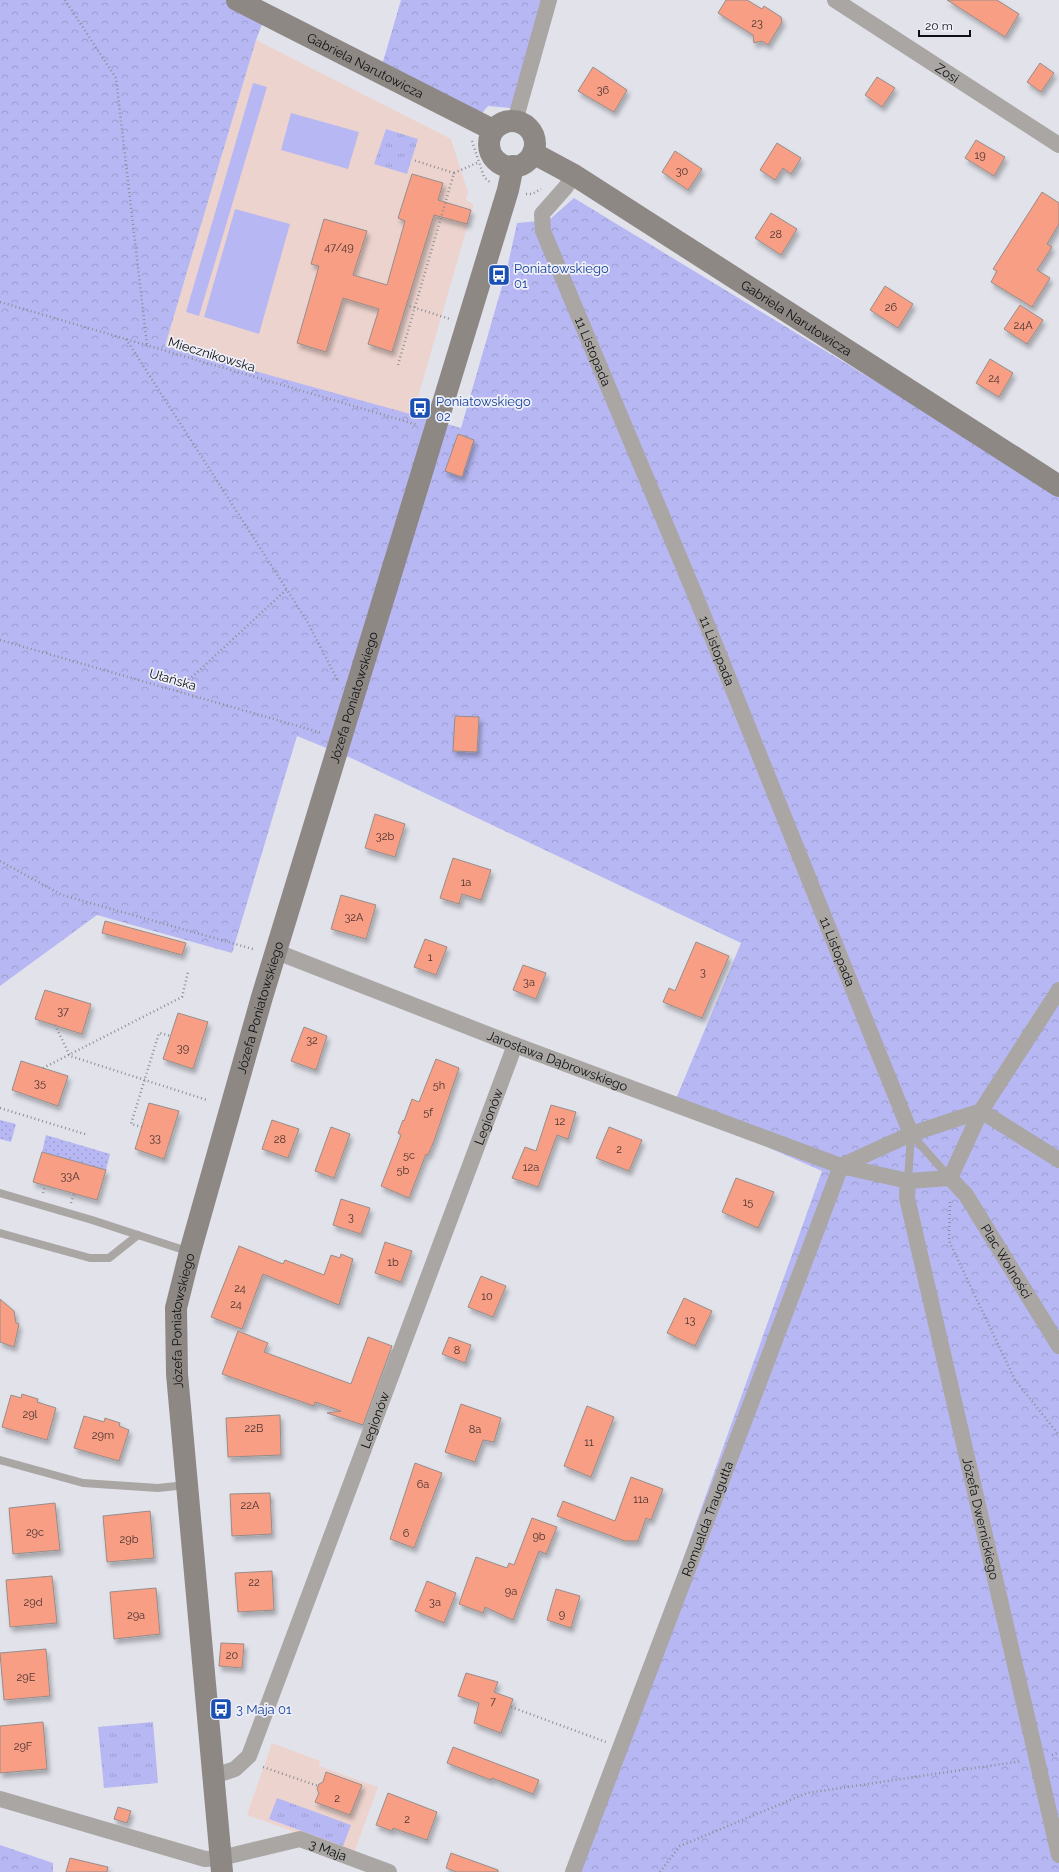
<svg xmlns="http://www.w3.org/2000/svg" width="1059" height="1872" font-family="Raleway,sans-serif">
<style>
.education{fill:#edd3ce}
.grass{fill:url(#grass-tufts)}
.forest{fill:url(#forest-crowns)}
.garden{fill:url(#garden-dots)}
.pitch{fill:#b7b8f3}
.building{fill:#f89e85;stroke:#978d8a;filter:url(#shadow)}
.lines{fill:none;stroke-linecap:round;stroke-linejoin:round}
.path{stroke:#8e8e95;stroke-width:2.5;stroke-dasharray:1 3;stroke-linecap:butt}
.lane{stroke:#a9a6a3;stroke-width:8}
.street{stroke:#a9a6a3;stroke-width:16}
.secondary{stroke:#8d8884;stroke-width:22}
.labels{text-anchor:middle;stroke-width:3.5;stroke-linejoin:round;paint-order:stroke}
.number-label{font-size:11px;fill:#493430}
.street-label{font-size:13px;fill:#0f1013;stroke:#efeff9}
.transit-label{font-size:13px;fill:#164399;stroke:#efeff9;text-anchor:start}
</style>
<defs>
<pattern id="grass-tufts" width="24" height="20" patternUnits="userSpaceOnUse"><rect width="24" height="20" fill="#b7b8f3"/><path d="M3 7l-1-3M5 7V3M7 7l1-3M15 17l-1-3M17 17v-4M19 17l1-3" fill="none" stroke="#9c9dcf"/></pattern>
<pattern id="forest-crowns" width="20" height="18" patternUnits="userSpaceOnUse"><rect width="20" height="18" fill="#b7b8f3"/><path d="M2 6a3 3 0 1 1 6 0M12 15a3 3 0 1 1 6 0" fill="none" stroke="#9c9dcf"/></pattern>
<pattern id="garden-dots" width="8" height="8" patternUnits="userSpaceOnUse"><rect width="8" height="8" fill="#b7b8f3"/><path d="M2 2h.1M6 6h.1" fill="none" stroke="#9c9dcf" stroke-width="1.8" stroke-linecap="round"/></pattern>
<filter id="shadow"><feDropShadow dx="2.5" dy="4.5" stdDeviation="2" flood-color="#0004"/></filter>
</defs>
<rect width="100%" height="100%" fill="#e2e2eb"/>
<!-- education -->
<g class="education">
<polygon points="256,40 451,139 468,192 466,200 473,204 473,207 412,418 165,346"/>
<polygon points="272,1743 320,1761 319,1766 378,1787 354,1853 247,1815"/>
</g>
<!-- grass -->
<g class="grass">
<polygon points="386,129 418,139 407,174 374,164"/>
<polygon points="153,1722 158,1783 104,1788 98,1727"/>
<polygon points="277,1798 351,1825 343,1846 269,1819"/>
</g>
<!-- forest -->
<g class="forest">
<polygon points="0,0 237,0 266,14 256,40 165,346 461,428 507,269 517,223 549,220 574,198 1059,493 1059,1872 571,1872 822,1171 673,1106 741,943 351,758 297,736 232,953 97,915 0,986"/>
<polygon points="401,0 550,0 520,109 488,106 476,120 380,72"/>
<polygon points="0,1845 53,1863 53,1872 0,1872"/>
</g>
<!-- garden -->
<g class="garden">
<polygon points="0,1120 16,1124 11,1142 0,1139"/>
<polygon points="46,1135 110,1154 106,1170 42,1152"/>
</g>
<!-- pitch -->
<g class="pitch">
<polygon points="253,83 267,87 199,316 186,312"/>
<polygon points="291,113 359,132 348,169 281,150"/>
<polygon points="235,209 290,224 259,334 204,317"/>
</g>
<!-- building -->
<g class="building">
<polygon points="726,0 747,0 762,9 764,6 781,17 782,22 768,45 762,41 754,43 753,35 718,13"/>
<polygon points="947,0 997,0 1019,14 1005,37"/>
<polygon points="1040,63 1054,73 1041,92 1027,82"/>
<polygon points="593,67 627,90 614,112 578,91"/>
<polygon points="877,77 895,88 882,107 865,95"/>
<polygon points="976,140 1005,157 994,176 965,158"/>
<polygon points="777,143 801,158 791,174 783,168 775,180 760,170"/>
<polygon points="675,151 702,169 688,190 662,172"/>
<polygon points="412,174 443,183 438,200 471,210 467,224 434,215 392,352 368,344 379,309 343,298 326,352 297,343 319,266 311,264 324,219 367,231 353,275 387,285 405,221 398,218"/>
<polygon points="1042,192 1059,203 1059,224 1047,244 1052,247 1037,270 1050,278 1032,307 991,282 997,271 993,269"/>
<polygon points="771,213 797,229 781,255 755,238"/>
<polygon points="885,286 913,304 898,328 870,310"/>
<polygon points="1020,305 1043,320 1027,344 1004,329"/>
<polygon points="990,359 1013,373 999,397 976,383"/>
<polygon points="458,434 474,440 462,477 445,471"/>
<polygon points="455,716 479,717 477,752 453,751"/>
<polygon points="375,814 405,824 395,857 365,848"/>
<polygon points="453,858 491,870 481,900 462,894 459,904 440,898"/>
<polygon points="341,895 376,905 366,939 331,929"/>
<polygon points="105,921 186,943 182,955 102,933"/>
<polygon points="425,939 447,947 436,975 414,967"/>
<polygon points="696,942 729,956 702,1018 663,1002 669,988 675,991"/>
<polygon points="523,965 546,973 536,999 513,990"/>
<polygon points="45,990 91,1004 82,1034 35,1019"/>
<polygon points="178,1013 208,1022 193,1069 163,1059"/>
<polygon points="304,1027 327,1036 316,1070 291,1061"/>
<polygon points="436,1059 459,1068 434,1141 428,1155 426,1154 409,1198 381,1186 401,1135 398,1133 403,1120 404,1121 412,1099 419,1102"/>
<polygon points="21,1061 68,1076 58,1106 12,1090"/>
<polygon points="149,1103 179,1111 164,1159 135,1149"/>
<polygon points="551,1105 576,1112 568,1139 557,1135 538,1187 512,1178 525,1147 536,1151"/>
<polygon points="272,1120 299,1129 288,1158 262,1149"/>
<polygon points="331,1127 350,1134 334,1178 315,1171"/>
<polygon points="609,1127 642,1140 629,1171 596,1158"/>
<polygon points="42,1152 106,1170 97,1200 33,1182"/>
<polygon points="736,1178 774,1192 758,1228 722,1212"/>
<polygon points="341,1199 370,1208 361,1234 333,1225"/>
<polygon points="385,1242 412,1251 401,1282 375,1273"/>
<polygon points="239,1246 283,1264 285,1260 324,1275 331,1255 340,1258 341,1254 353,1259 339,1305 263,1274 242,1329 211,1317"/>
<polygon points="481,1276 506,1286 493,1317 468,1307"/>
<polygon points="684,1298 712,1311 695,1346 667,1333"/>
<polygon points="0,1299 14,1311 16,1323 19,1324 14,1347 0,1342"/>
<polygon points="238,1331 268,1343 264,1352 351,1384 368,1337 392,1346 363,1425 327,1413 341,1411 315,1402 314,1406 222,1374"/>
<polygon points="449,1337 471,1345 465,1363 442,1354"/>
<polygon points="22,1394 38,1399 37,1402 56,1408 47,1440 2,1427 11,1395 21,1398"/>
<polygon points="461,1404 501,1418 494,1442 483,1440 475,1462 445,1452"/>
<polygon points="587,1406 614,1417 591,1477 564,1466"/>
<polygon points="280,1415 281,1455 228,1457 226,1418"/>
<polygon points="84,1416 104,1422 105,1418 120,1423 119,1426 129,1430 119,1461 74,1448"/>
<polygon points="415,1463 442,1473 414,1548 390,1539"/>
<polygon points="631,1477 663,1489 651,1520 646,1518 638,1541 625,1541 557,1516 563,1501 615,1521"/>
<polygon points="270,1493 272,1534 232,1536 230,1494"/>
<polygon points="55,1503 60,1550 13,1554 9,1508"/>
<polygon points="150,1511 154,1558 107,1562 103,1516"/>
<polygon points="532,1518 557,1527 546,1554 539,1551 513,1620 485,1607 483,1613 459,1604 476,1557 507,1568 509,1563 514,1565"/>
<polygon points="272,1571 274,1610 238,1612 235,1573"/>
<polygon points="52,1576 57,1623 10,1627 6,1580"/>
<polygon points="427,1581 456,1593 444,1623 415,1611"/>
<polygon points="156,1588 160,1634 114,1639 110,1592"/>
<polygon points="556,1589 580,1596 571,1628 547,1620"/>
<polygon points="221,1643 244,1644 242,1668 219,1666"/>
<polygon points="46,1649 50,1696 4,1700 0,1653"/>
<polygon points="466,1673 498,1682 494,1692 513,1699 501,1733 474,1723 479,1703 458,1696"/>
<polygon points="43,1722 47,1769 0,1773 0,1726"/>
<polygon points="453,1747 539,1780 533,1794 492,1778 491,1780 447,1763"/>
<polygon points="326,1772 362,1785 350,1815 315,1802 319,1793 317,1789 319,1784 323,1782"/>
<polygon points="388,1793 437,1812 427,1840 393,1828 392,1831 376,1825"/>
<polygon points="118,1807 131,1811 127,1823 114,1819"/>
<polygon points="451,1853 498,1870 498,1872 457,1872 446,1868"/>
<polygon points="70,1858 108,1867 107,1872 66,1872"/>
</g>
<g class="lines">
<!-- path -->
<g class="path">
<polyline points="65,0 116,78 147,345"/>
<polyline points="472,141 484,177 491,183"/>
<polyline points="454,173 479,162"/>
<polyline points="526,194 532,194 541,189"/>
<polyline points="0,302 418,425"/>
<polyline points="406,305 450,319"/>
<polyline points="126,339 307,621 338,681"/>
<polyline points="398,365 454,173 413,160"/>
<polyline points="0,640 322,733"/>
<polyline points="177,691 287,589"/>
<polyline points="0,861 62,895 253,949"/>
<polyline points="55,1025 70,1056 207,1100"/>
<polyline points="43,1068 182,997 188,972"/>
<polyline points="0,1108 88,1135"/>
<polyline points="142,1127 131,1124 159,1033 171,1036"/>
<polyline points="43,1193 45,1186"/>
<polyline points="950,1202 949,1241 1015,1380 1059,1435"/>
<polyline points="71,1203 74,1194"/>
<polyline points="511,1707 606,1742"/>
<polyline points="1052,1755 1059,1752"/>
<polyline points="263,1767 318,1786"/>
<polyline points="660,1872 680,1846 807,1793 1022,1761"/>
</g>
<!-- lane -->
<g class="lane">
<polyline points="911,1134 950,1178"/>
<polyline points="908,1181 911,1134"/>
<polyline points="0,1193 92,1220 190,1252"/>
<polyline points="0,1233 90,1258 109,1258 138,1235"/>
<polyline points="0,1460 83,1483 158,1488 186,1485"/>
</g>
<!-- street -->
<g class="street">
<path id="s1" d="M835,0L1059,145"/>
<polyline points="515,121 549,0"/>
<path id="s2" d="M574,175L565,188L542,214L543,231L696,597L911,1134"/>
<path id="s3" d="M277,952L515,1045L841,1166L908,1181L950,1178"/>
<polyline points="981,1111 1059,1160"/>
<polyline points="950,1178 981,1111 1059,990"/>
<path id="s4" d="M950,1178L966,1195L1059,1346"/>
<path id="s5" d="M908,1181L907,1198L1059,1855"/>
<path id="s6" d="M214,1776L235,1769L249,1756L515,1045"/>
<path id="s7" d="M0,1799L205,1859L221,1858L300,1839L389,1872"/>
<path id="s8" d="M573,1872L841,1166L911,1134L981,1111"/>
</g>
<!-- secondary -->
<g class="secondary">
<path id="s9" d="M237,0L493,130"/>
<circle cx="512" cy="144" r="23"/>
<path id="s10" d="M533,153L574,175L1059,486"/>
<path id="s11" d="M222,1872L177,1374L176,1308L190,1252L262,997L508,190L513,166"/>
</g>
</g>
<!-- icons -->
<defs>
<g id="bus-square" transform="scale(1.15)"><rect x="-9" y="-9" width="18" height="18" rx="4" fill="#1a4fb4" stroke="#efeff9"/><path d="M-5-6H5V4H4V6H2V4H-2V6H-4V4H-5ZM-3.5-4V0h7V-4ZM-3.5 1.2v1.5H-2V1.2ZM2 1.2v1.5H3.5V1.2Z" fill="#fff"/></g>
</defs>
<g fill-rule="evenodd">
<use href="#bus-square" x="499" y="275"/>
<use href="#bus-square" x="420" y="408"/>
<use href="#bus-square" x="221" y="1709"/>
</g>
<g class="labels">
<!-- number labels -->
<g class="number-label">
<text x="757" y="27">23</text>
<text x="603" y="94">36</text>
<text x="980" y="159">19</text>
<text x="682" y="175">30</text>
<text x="776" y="238">28</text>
<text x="339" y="251">47/49</text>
<text x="891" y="311">26</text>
<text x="1023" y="329">24A</text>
<text x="994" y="382">24</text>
<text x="385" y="840">32b</text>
<text x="466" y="886">1a</text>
<text x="354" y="921">32A</text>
<text x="430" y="961">1</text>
<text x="703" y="976">3</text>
<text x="529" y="986">3a</text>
<text x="63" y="1015">37</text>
<text x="312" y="1044">32</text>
<text x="183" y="1052">39</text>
<text x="40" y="1087">35</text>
<text x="439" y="1089">5h</text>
<text x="428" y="1116">5f</text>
<text x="560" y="1125">12</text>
<text x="155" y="1142">33</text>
<text x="280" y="1143">28</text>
<text x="619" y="1153">2</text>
<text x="409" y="1159">5c</text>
<text x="531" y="1171">12a</text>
<text x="403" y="1174">5b</text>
<text x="70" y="1180">33A</text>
<text x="748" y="1206">15</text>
<text x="351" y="1221">3</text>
<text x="393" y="1266">1b</text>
<text x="240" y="1292">24</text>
<text x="487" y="1300">10</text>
<text x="236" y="1308">24</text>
<text x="690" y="1324">13</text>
<text x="457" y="1354">8</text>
<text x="30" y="1418">29l</text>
<text x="254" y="1432">22B</text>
<text x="475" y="1433">8a</text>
<text x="103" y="1439">29m</text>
<text x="589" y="1446">11</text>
<text x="423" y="1488">6a</text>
<text x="641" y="1503">11a</text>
<text x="250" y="1509">22A</text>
<text x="35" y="1536">29c</text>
<text x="406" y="1537">6</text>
<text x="539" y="1540">9b</text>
<text x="129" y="1543">29b</text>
<text x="254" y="1586">22</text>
<text x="511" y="1595">9a</text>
<text x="33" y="1606">29d</text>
<text x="435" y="1606">3a</text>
<text x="562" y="1618">9</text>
<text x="136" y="1619">29a</text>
<text x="232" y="1659">20</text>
<text x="26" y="1681">29E</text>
<text x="493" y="1705">7</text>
<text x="23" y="1750">29F</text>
<text x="337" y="1802">2</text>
<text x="407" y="1823">2</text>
</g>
<!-- street labels -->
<g class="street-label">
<text dy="5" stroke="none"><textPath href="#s9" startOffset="144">Gabriela Narutowicza</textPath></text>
<text dy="5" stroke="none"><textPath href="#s1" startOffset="134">Zosi</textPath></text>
<text dy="5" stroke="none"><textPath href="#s10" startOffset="311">Gabriela Narutowicza</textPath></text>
<text dy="5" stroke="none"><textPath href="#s2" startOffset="198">11 Listopada</textPath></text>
<text transform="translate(212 354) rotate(17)" y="5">Miecznikowska</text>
<text dy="5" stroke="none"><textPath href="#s2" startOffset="522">11 Listopada</textPath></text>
<text transform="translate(173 679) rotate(16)" y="5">Ułańska</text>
<text dy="5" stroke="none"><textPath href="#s11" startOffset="1202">Józefa Poniatowskiego</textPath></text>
<text dy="5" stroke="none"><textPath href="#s2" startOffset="846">11 Listopada</textPath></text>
<text dy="5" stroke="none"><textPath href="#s11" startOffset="878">Józefa Poniatowskiego</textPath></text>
<text dy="5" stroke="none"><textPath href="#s3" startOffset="301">Jarosława Dąbrowskiego</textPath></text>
<text dy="5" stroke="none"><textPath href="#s6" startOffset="724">Legionów</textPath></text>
<text dy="5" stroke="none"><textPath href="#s4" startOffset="101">Plac Wolności</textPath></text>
<text dy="5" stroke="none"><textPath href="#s11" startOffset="554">Józefa Poniatowskiego</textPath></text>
<text dy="5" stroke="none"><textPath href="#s6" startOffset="400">Legionów</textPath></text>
<text dy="5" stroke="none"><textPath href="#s5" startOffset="346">Józefa Dwernickiego</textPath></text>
<text dy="5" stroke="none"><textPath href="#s8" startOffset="378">Romualda Traugutta</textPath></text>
<text dy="5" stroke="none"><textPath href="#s7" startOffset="341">3 Maja</textPath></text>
</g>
<!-- transit labels -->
<g class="transit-label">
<text x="514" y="273">Poniatowskiego<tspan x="514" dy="15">01</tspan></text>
<text x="436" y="406">Poniatowskiego<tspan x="436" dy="15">02</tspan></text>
<text x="236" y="1714">3 Maja 01</text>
</g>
</g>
<!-- scale -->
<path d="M919 30v6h51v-6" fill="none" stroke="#0f1013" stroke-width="2"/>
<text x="925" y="30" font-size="12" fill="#0f1013" stroke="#efeff9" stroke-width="3" paint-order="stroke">20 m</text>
</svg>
